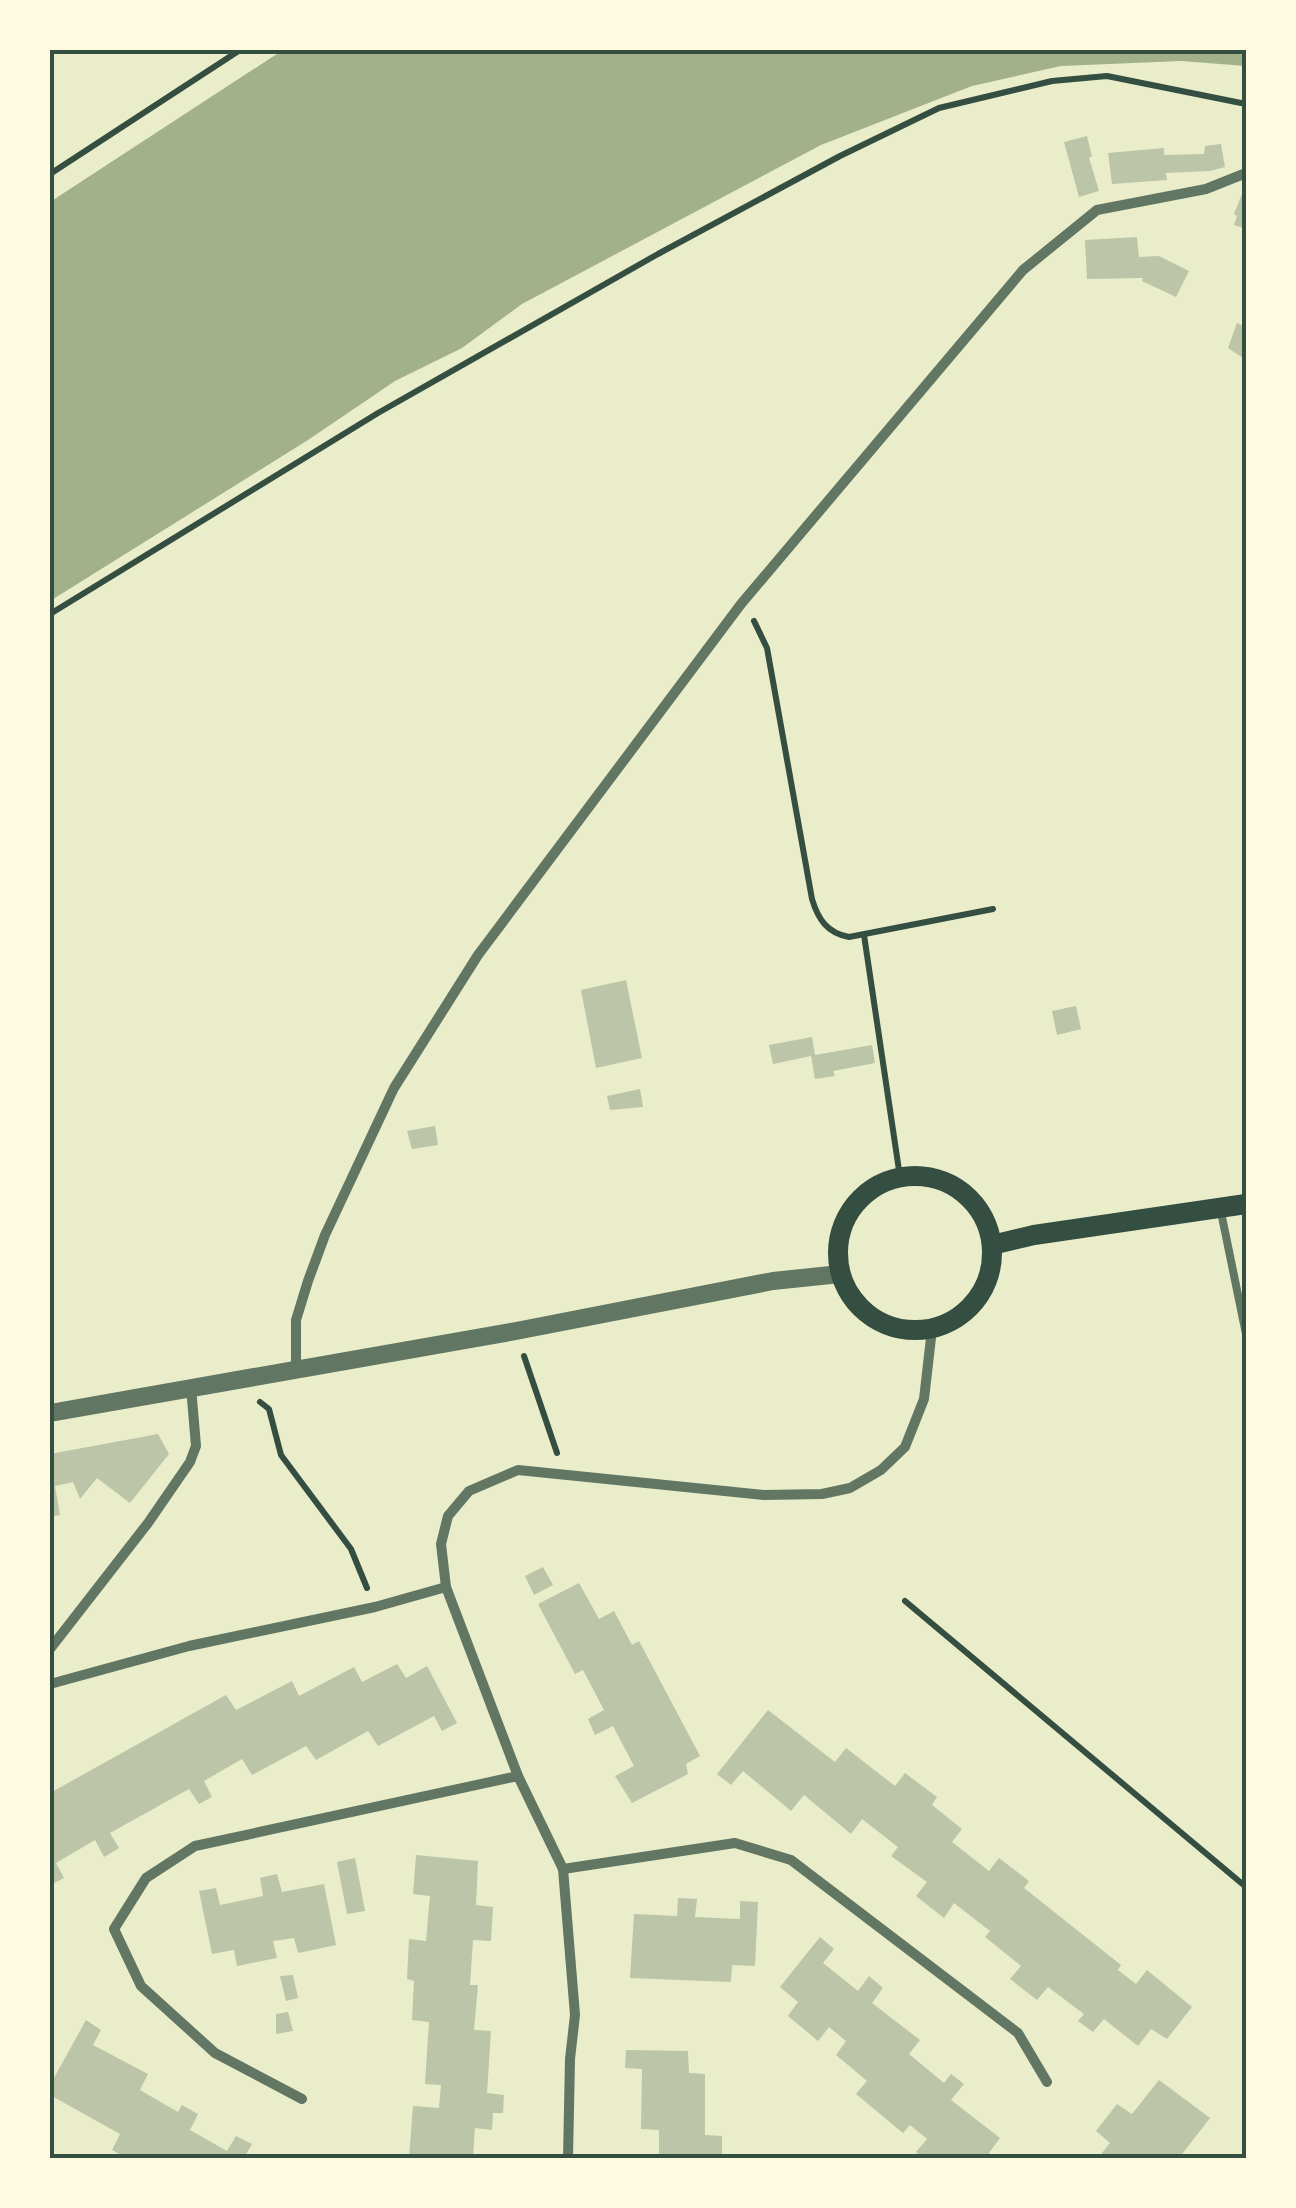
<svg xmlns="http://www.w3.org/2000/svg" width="1296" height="2208" font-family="'IBM Plex Serif',serif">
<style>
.water{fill:#a3b18a}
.building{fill:#bcc5a7}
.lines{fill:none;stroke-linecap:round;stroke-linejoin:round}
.path{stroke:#344e41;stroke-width:6}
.service{stroke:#617663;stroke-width:8}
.minor{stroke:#617663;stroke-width:10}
.tertiary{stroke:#617663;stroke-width:18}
.secondary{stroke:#344e41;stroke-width:20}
.neatline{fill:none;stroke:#344e41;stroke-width:4}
</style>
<rect width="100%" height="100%" fill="#e9edc9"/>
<!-- water -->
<polygon class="water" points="283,50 1246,50 1246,66 1181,61 1061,66 972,86 821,145 522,304 462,348 395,381 308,440 50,601 50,202"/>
<!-- building -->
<g class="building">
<polygon points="1087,136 1092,156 1089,158 1099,191 1079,197 1064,142"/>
<polygon points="1221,144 1225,167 1210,171 1166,173 1167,180 1112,184 1108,153 1164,148 1164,155 1204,154 1205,146"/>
<polygon points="1246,184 1246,229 1234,225 1237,216 1234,214"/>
<polygon points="1137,237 1139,257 1159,256 1189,271 1176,297 1142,281 1143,278 1087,279 1085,240"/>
<polygon points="1237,323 1246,327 1246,360 1228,348"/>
<polygon points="626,980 642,1058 596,1068 581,990"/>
<polygon points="1076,1006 1081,1029 1057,1035 1052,1011"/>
<polygon points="812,1037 815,1055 872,1045 875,1063 833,1071 835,1076 815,1079 811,1056 773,1064 769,1045"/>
<polygon points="640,1089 643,1107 610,1110 607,1096"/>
<polygon points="435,1126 438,1145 412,1149 407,1131"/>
<polygon points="158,1434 169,1454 130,1503 97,1478 80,1499 73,1482 55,1486 60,1515 50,1517 50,1454"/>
<polygon points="543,1567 553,1585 534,1595 525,1576"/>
<polygon points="579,1583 599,1619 614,1611 632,1645 639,1641 700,1756 686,1764 688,1774 632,1803 615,1776 634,1766 613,1726 595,1735 588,1719 604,1710 583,1670 575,1674 538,1604"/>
<polygon points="397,1664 406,1678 427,1666 457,1723 442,1731 434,1716 378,1746 368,1731 316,1760 306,1746 252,1775 242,1759 204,1781 212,1797 199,1804 189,1789 110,1833 119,1848 104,1857 95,1840 56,1863 64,1878 50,1885 50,1793 226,1695 236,1710 292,1681 299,1696 354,1667 362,1682"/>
<polygon points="768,1710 835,1762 846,1748 895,1786 905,1773 937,1797 932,1805 962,1829 952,1842 989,1871 999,1858 1029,1881 1024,1888 1121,1965 1118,1970 1136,1984 1147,1970 1192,2007 1167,2039 1151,2029 1138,2046 1104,2019 1093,2032 1078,2021 1084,2014 1048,1987 1037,2000 1010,1979 1021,1966 985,1937 990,1931 954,1903 944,1918 916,1896 927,1882 891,1856 898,1847 862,1819 851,1834 804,1795 791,1811 743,1771 731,1785 717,1774"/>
<polygon points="416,1855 478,1861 476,1905 493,1907 491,1941 473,1940 470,1985 478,1985 474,2030 491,2031 487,2093 504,2095 503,2113 493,2113 492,2130 475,2128 473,2158 409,2158 413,2106 439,2108 441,2085 425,2084 429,2022 412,2020 414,1981 407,1979 409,1939 426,1941 430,1896 413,1894"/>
<polygon points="355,1858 365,1911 347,1914 337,1862"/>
<polygon points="277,1874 282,1892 324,1884 336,1945 298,1953 294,1938 273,1941 277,1958 237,1966 234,1950 212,1954 199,1891 216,1888 220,1905 263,1896 260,1878"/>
<polygon points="678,1898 697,1899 695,1917 740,1919 740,1901 758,1902 755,1966 732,1965 731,1982 630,1978 634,1914 677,1916"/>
<polygon points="820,1937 834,1949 823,1963 858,1991 869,1976 883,1988 872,2003 920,2040 909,2054 944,2083 951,2074 964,2084 951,2100 1000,2138 989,2153 995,2158 923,2158 916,2152 927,2139 910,2125 903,2133 856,2094 867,2081 836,2055 846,2041 829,2027 818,2041 788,2016 798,2002 780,1987"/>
<polygon points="293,1975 298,1998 286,2001 280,1976"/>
<polygon points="288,2012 293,2031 276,2034 276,2014"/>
<polygon points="86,2020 101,2030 93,2045 148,2074 140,2090 178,2112 182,2105 198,2114 190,2130 227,2151 236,2136 252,2144 244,2158 127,2158 112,2150 120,2134 50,2095 50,2085"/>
<polygon points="626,2050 688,2051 689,2073 705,2074 705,2135 722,2136 722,2158 659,2158 659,2130 641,2129 642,2069 625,2068"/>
<polygon points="1159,2080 1210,2118 1186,2149 1179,2158 1098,2158 1110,2143 1096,2131 1117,2104 1132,2114"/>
</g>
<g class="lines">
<!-- path -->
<g class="path">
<polyline points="50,174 240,50"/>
<polyline points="50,614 378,413 658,254 840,156 939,108 1052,81 1107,76 1246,104"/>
<path d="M754,621L767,648L812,899C818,919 827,933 849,937L993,909"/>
<polyline points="864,935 900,1177"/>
<polyline points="524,1356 557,1453"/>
<polyline points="260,1402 269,1409 281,1455 351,1549 367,1588"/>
<polyline points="905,1601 1246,1887"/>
</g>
<!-- service -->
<polyline class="service" points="1221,1212 1246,1334"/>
<!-- minor -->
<g class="minor">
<polyline points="296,1368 296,1320 308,1281 325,1235 394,1088 478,955 741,604 1023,270 1097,210 1206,189 1246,173"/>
<polyline points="50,1649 148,1523 190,1462 196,1446 191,1387"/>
<polyline points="50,1684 189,1646 375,1607 446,1587"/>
<polyline points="563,1869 735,1843 791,1860 1018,2033 1047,2082"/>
<polyline points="302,2099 215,2053 141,1986 114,1929 146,1878 195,1846 518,1776"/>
<polyline points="568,2158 570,2059 575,2015 563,1869 518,1776 446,1587 441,1544 448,1516 469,1491 518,1470 764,1495 822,1494 850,1488 881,1470 905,1447 924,1399 932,1329"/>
</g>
<!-- tertiary -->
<polyline class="tertiary" points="50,1413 516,1331 773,1281 840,1274"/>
<!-- secondary -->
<g class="secondary">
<circle cx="915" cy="1253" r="77"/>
<polyline points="992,1245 1034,1235 1246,1204"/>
</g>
</g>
<!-- border -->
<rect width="1296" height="2208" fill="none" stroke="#fefae0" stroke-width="105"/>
<rect x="52" y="52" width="1192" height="2104" class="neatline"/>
</svg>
